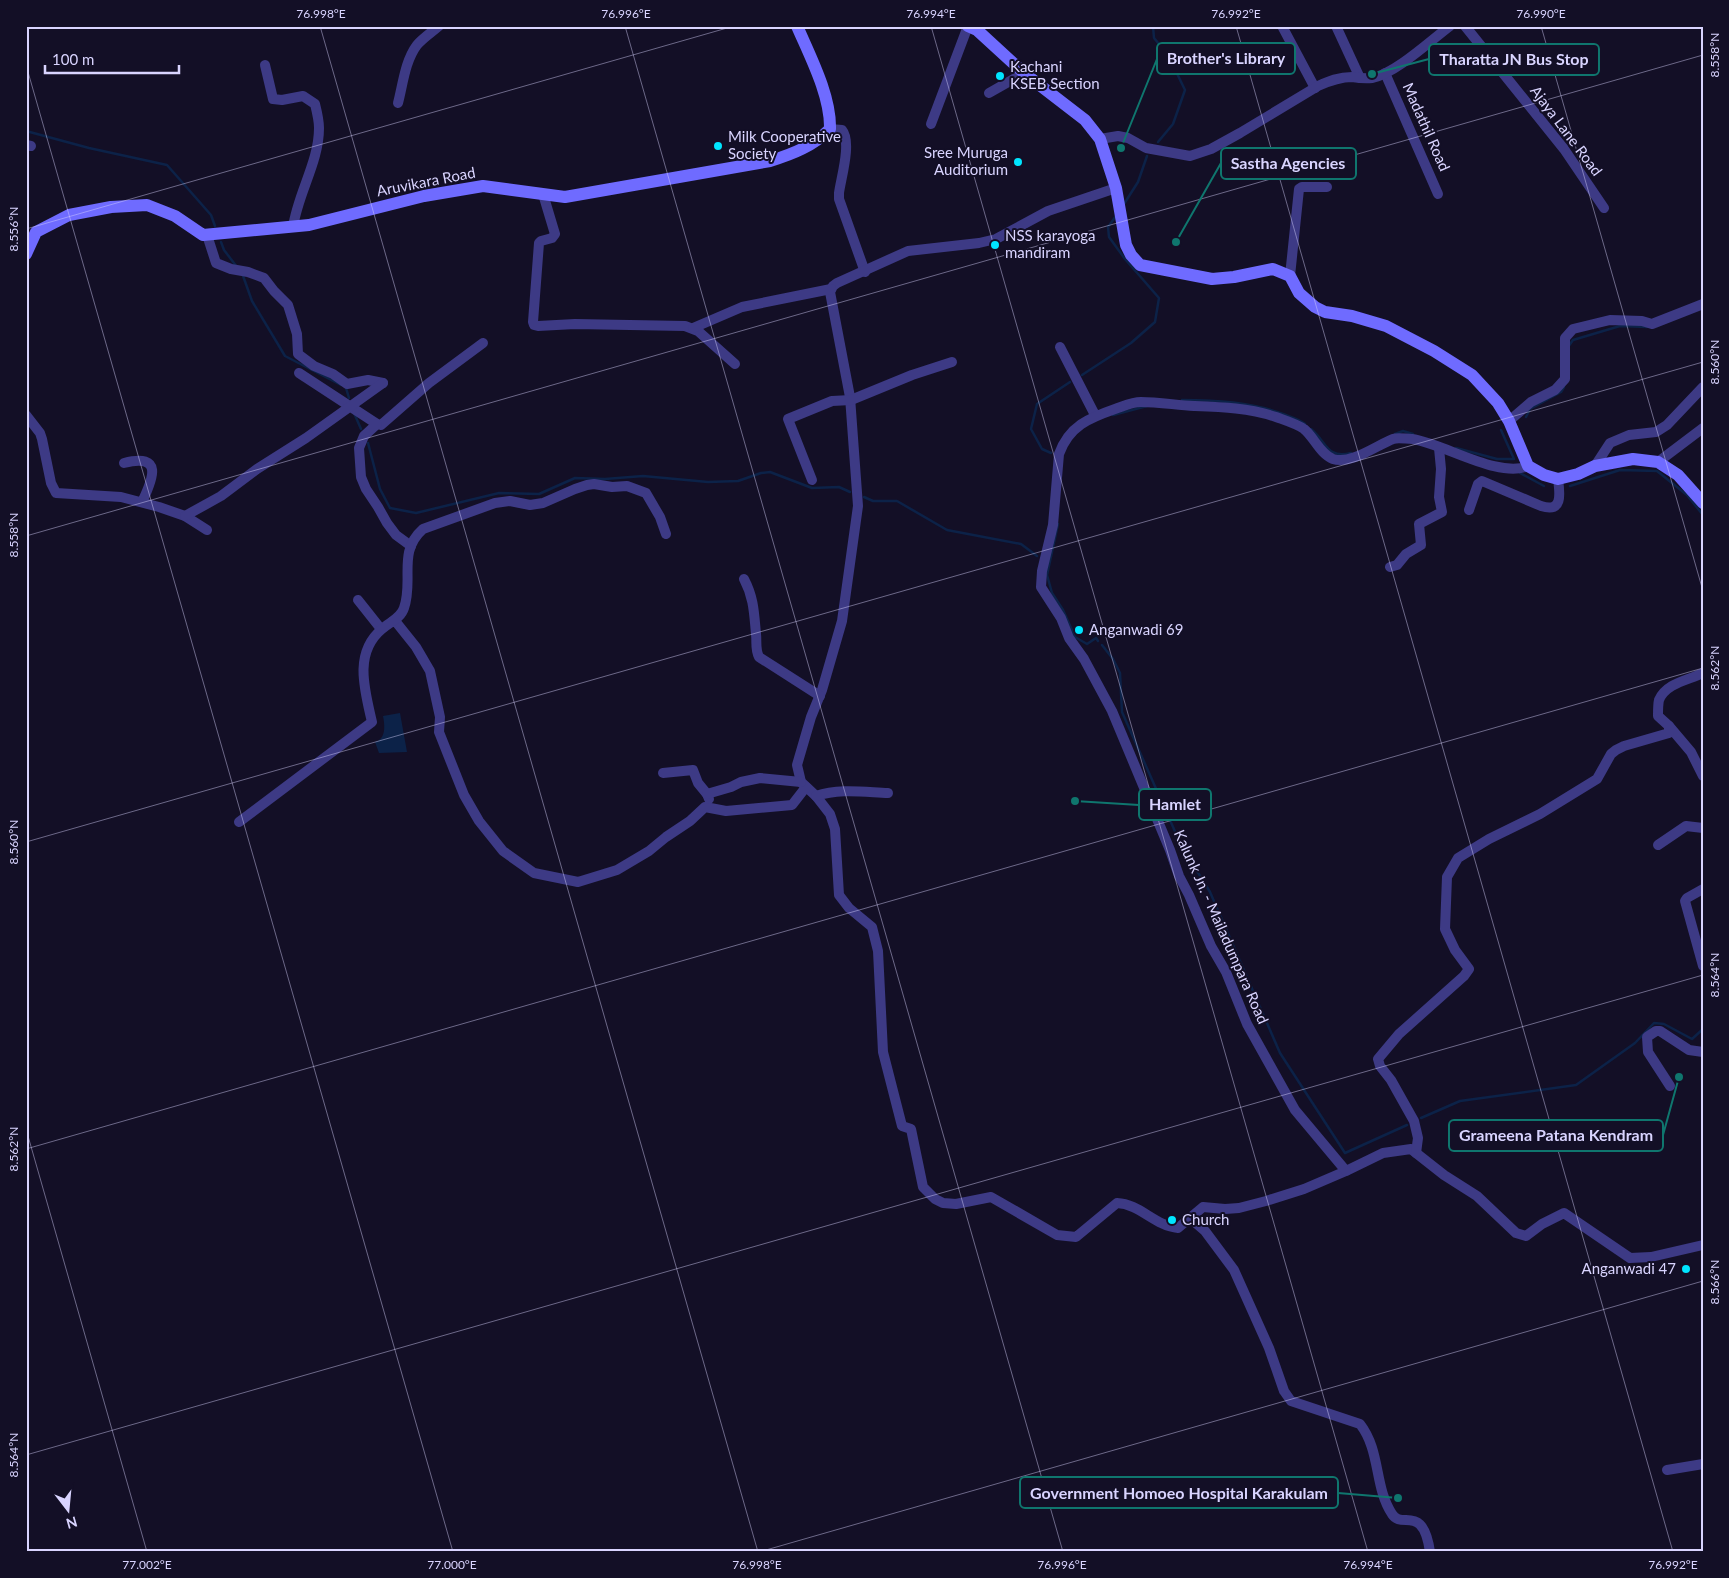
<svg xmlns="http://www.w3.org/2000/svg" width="1729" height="1578" font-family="Lato,sans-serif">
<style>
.water{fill:#0c2248}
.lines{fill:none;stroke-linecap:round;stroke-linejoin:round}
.stream{stroke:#0c2248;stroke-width:2.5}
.street{stroke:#3d3a85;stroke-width:10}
.secondary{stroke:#6f6bff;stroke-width:12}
.ticks{fill:none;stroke:#d9d4ff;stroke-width:1;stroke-opacity:0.45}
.poi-dot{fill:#00e5ff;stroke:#130f26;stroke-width:2}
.labels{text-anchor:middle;stroke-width:4;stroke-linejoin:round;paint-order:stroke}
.poi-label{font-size:15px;fill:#d9d4ff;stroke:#130f26;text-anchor:start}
.street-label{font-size:15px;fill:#d9d4ff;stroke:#130f26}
.leader{fill:none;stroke:#0f766e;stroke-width:2}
.callout-dot{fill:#0f766e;stroke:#130f26;stroke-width:2}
.callout{fill:#130f26;stroke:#0f766e;stroke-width:2}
.callout-label{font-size:16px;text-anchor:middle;font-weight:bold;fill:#d9d4ff}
.neatline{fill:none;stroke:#d9d4ff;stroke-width:2}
.ticks-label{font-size:12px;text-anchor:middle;fill:#d9d4ff}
</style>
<rect width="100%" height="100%" fill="#130f26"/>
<!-- water -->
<path class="water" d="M400,713L407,752L379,753L375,742C386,739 385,726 383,716Z"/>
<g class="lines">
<!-- stream -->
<g class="stream">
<polyline points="1153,26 1154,38 1168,55 1185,90 1173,124 1158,142"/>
<polyline points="26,131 89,148 167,165 211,215 215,226"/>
<polyline points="1124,204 1138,182 1147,156"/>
<polyline points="221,242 224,250 237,267"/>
<polyline points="242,273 252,301 285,356 341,385"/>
<polyline points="1568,347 1573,340 1620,326 1647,327"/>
<polyline points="1082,375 1131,343 1155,322 1159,298 1125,259 1109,237 1108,227 1116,216"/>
<polyline points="346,388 349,398"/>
<path d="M1182,400C1216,400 1251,402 1283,414C1291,417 1299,419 1305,424"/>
<polyline points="354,413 361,429"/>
<polyline points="1113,415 1147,406"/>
<polyline points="1526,417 1530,409 1561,392 1564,387"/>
<path d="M1311,429C1327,442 1326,459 1351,453"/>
<polyline points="1395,434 1403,431 1413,434"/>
<polyline points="368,443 380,489 390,508 416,513 499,493 539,494 575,478 605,479 643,476 708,482 738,481 761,473 770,472 812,488 839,487 850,492"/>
<polyline points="1456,448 1497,459 1514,459 1501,430"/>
<polyline points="1051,453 1042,449 1031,429 1037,404 1070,382"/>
<polyline points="1520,473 1544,486"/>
<polyline points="1570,486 1620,470 1657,471 1687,495 1703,515"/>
<polyline points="864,497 873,501 897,501 947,530 1021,544 1037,556"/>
<polyline points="1058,524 1047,575 1052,593 1063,610 1075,637 1087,644 1096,638 1098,641"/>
<polyline points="1102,645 1113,659 1120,673 1122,712 1181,845 1210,892 1280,1053 1345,1153 1407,1125"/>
<polyline points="1421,1118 1460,1101 1576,1085 1635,1043 1654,1023 1664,1024 1692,1039 1703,1029"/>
</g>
<!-- street -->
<g class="street">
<polyline points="1282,26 1315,88"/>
<polyline points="1336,26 1360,78"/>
<polyline points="1465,26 1564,149 1604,208"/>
<path d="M265,65L273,99L282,100L303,96L315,104C317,112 319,120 319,128C319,162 298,193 293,227"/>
<polyline points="1385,73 1438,194"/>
<polyline points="989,93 1024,73"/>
<path d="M398,103C403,84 405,61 417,45C423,38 432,32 439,26"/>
<polyline points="931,124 968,26"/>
<path d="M830,129L842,130C852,142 841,178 839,193V199L865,272"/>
<path d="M1100,139L1118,136L1128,138L1146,148L1190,156L1211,149L1240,133L1318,86C1329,81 1339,77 1352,77C1358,78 1365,79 1372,78C1395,74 1430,41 1450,26"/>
<polyline points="26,145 31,146"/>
<path d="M1116,188L1048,211L996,239L979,243L908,251L837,283L833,286L830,292L850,397L858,506L842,621L822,690L811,717L797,765L801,782L816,796L830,814L835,829L839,895L849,908L872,927L878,951L883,1052L902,1126L911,1129L923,1187L935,1199L943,1203L956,1204L991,1197L1057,1235L1076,1237L1117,1203C1140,1204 1155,1226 1178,1228L1203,1207L1225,1209L1239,1208L1266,1201L1304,1189L1346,1171L1383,1153L1411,1149L1444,1175L1477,1196L1516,1233L1526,1236L1542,1224L1564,1213L1630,1258L1651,1257L1703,1245"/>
<polyline points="543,194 555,234 552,238 541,241 539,243 533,322 534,325 538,326 575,324 685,326 698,331 735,364"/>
<polyline points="207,235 216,263 231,269 248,272 264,278 274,291 288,305 297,334 298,354 314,366 333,374 347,384 368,380 383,383"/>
<polyline points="1290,276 1299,189 1302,187 1327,187"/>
<polyline points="693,328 742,307 831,289"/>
<polyline points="1060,347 1095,415"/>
<polyline points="299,373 377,424 381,425 429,383 483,343"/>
<polyline points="26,415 40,433 42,439 51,483 56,493 121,497 159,507 185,516 207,530"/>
<polyline points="1509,421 1531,402 1555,390 1565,379 1565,338 1573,329 1610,320 1642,321 1652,324 1703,304"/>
<polyline points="377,424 364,436 359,448 361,477 366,489 378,507 387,523 396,535 411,546"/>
<polyline points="1658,462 1703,428"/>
<path d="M124,463C164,453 153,479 142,502"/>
<polyline points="1595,466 1610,443 1629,435 1656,432 1667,425 1703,387"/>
<polyline points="812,480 788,419 832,401 851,400 912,375 952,362"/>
<path d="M1469,510L1478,484L1482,481L1541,506C1563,513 1560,494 1558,479"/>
<polyline points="185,516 221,496 257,469 306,438 383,383"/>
<polyline points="1390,567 1397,565 1406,554 1421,545 1419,524 1442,512 1439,497 1441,469 1439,448"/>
<path d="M744,579C754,598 754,613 756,634C757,643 755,649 759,657L820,696"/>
<polyline points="358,600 381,629"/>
<polyline points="392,622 396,622 416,647 430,671 440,717 439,732 464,795 479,821 503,851 534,873 578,882 617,870 649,851 666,837 690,821 705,807 726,811 792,805 806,787"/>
<polyline points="1669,726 1691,752 1703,776"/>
<polyline points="663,773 693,770 698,783 707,794 709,799"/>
<polyline points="707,794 731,787 741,782 760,778 801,782"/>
<path d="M816,796C839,788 864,792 888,793"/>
<path d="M239,822L372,722C365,691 353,653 382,629C390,622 401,618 404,608C414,580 397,552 423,529L495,503L510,501L530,505L543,503L575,489L587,485L594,484L612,487L627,486L646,493L660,517L666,534"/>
<polyline points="1658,845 1686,826 1703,828"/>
<polyline points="1703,889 1687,898 1685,901 1703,966"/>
<polyline points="1670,1086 1648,1052 1647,1037 1656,1031 1660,1031 1689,1050 1703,1052"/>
<path d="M1416,1153L1418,1138L1414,1121L1391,1080L1380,1066L1378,1059L1399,1034L1464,976L1469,969L1455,950L1445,929L1447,877L1458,858L1489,839L1540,814L1597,779L1611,754L1616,750L1624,746L1669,733V726L1658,716C1658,711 1658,704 1659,700C1666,683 1689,680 1703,673"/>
<path d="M1346,1171L1295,1110L1247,1024L1226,972L1211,946L1189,895L1179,876L1170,850L1112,711L1084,659L1069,638L1061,618L1041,587L1042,571L1053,525L1059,454C1069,426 1089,418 1115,409C1124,406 1132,402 1141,402C1158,402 1176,405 1194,406C1221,407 1250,408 1276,417C1284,420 1297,424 1304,429C1314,437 1320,454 1333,459C1351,465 1377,445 1393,439C1398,437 1406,439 1412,439C1443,443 1499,479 1528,466"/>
<path d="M1190,1218L1205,1231L1234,1270L1269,1348L1284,1391L1291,1401L1360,1424C1381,1451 1374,1487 1392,1514C1402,1530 1423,1503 1430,1552"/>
<polyline points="1667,1470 1703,1464"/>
</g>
<!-- secondary -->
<g class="secondary">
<polyline points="968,26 977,30 1024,73 1085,120 1100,139 1116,188 1126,245 1131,255 1140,265 1212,279 1234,277 1273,269 1290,276 1299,293 1315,307 1325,312 1352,316 1386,326 1434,351 1472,375 1498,403 1509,421 1528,466 1544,475 1558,479 1578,474 1595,466 1633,459 1658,462 1678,475 1703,503"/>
<path d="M26,254L36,232L69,215L111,207L147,205L175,216L203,235L309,225L424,196L483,186L565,197L770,161C793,154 813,146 830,129C831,96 810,56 797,26"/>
</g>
</g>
<!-- ticks -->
<path class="ticks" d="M320,26L758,1552M625,26L1063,1552M931,26L1368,1552M1236,26L1673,1552M1541,26L1703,591M26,65L453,1552M26,229L734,26M26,536L1703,55M26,842L1703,362M26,1129L147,1552M26,1149L1703,668M26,1455L1703,975M759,1552L1703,1281"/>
<!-- markers -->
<g class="poi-dot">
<circle cx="1000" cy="76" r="5"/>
<circle cx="718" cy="146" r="5"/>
<circle cx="1018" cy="162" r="5"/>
<circle cx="995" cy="245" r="5"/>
<circle cx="1079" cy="630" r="5"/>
<circle cx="1172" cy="1220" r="5"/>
<circle cx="1686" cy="1269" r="5"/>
</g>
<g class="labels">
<!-- poi labels -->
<g class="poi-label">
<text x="1010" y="72">Kachani<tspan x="1010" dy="17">KSEB Section</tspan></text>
<text x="728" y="142">Milk Cooperative<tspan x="728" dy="17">Society</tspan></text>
<text x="1008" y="158" text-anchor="end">Sree Muruga<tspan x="1008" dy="17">Auditorium</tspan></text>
<text x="1005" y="241">NSS karayoga<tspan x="1005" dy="17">mandiram</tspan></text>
<text x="1089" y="635">Anganwadi 69</text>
<text x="1182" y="1225">Church</text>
<text x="1676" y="1274" text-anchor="end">Anganwadi 47</text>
</g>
<!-- street labels -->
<g class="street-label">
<text transform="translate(1426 127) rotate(66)" y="5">Madathil Road</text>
<text transform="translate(1566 131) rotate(53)" y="5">Ajaya Lane Road</text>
<text transform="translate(426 182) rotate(-11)" y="5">Aruvikara Road</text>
<text transform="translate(1221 927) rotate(66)" y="5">Kalunk Jn. - Mailadumpara Road</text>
</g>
</g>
<!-- callouts -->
<path class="leader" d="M1121 148L1157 59M1372 74L1429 59M1176 242L1221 163M1075 801L1139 805M1679 1077L1663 1135M1398 1498L1338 1493"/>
<g class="callout-dot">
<circle cx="1121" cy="148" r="5"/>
<circle cx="1372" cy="74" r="5"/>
<circle cx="1176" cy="242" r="5"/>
<circle cx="1075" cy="801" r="5"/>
<circle cx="1679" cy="1077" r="5"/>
<circle cx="1398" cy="1498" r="5"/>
</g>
<g class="callout">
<rect x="1157" y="43" width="138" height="31" rx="5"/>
<rect x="1429" y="44" width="170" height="31" rx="5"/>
<rect x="1221" y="148" width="135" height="31" rx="5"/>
<rect x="1139" y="789" width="72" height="31" rx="5"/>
<rect x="1449" y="1120" width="214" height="31" rx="5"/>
<rect x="1020" y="1477" width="318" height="31" rx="5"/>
</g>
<g class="callout-label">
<text x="1226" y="64">Brother's Library</text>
<text x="1514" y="65">Tharatta JN Bus Stop</text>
<text x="1288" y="169">Sastha Agencies</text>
<text x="1175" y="810">Hamlet</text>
<text x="1556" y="1141">Grameena Patana Kendram</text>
<text x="1179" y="1499">Government Homoeo Hospital Karakulam</text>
</g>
<!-- border -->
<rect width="1729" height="1578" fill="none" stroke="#130f26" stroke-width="55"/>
<!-- north arrow -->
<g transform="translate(68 1510) rotate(164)" stroke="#130f26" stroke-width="4" paint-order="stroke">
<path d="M0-4L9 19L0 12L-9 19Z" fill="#d9d4ff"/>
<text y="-8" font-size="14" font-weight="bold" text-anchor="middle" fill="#d9d4ff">N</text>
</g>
<!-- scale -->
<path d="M45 65v8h134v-8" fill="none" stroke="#d9d4ff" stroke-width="2.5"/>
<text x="52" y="65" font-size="15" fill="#d9d4ff" stroke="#130f26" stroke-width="4" paint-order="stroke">100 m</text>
<rect x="28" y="28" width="1674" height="1522" class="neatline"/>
<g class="ticks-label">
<text x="321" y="18">76.998°E</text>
<text x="626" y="18">76.996°E</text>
<text x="931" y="18">76.994°E</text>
<text x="1236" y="18">76.992°E</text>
<text x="1541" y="18">76.990°E</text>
<text transform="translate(1715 55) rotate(-90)" y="4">8.558°N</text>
<text transform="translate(14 229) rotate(-90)" y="4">8.556°N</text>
<text transform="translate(1715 362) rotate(-90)" y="4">8.560°N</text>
<text transform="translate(14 535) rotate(-90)" y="4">8.558°N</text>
<text transform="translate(1715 668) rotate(-90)" y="4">8.562°N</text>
<text transform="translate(14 842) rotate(-90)" y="4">8.560°N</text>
<text transform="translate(1715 975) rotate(-90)" y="4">8.564°N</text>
<text transform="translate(14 1149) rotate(-90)" y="4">8.562°N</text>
<text transform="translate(1715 1282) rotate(-90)" y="4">8.566°N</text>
<text transform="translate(14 1455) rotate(-90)" y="4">8.564°N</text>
<text x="147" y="1569">77.002°E</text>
<text x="452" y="1569">77.000°E</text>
<text x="757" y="1569">76.998°E</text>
<text x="1062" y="1569">76.996°E</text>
<text x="1368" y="1569">76.994°E</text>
<text x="1673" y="1569">76.992°E</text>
</g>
</svg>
